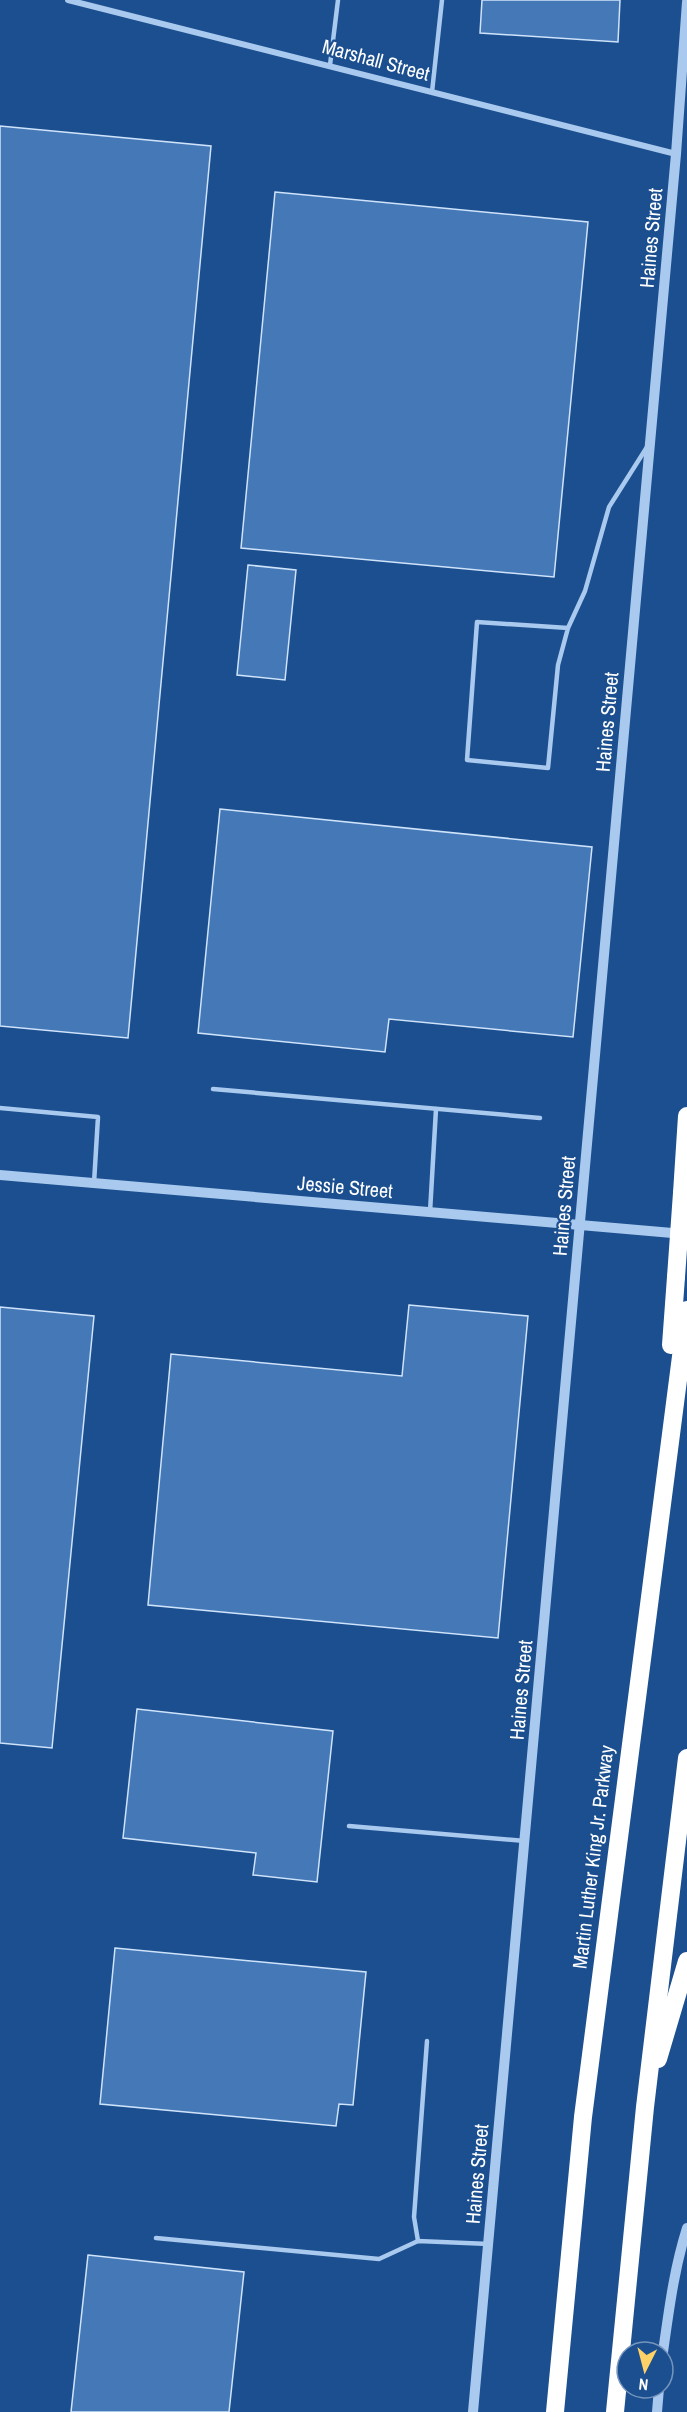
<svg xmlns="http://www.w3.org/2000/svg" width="687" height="2412" font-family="'Archivo Narrow',sans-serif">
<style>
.building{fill:#4478b7;stroke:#cfe3fa;stroke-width:1.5}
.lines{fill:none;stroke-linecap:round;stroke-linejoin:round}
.service{stroke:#a9c9ee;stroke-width:4.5}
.minor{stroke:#a9c9ee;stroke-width:6}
.tertiary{stroke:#a9c9ee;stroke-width:10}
.motorway{stroke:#fff;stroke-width:18}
.motorway-bridge{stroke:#fff;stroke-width:18}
.labels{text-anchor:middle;stroke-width:4.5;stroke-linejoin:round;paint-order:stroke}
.street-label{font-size:20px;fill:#fff;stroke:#1b4f8f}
</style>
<rect width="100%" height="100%" fill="#1b4f8f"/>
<!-- building -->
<g class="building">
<polygon points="482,0 620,0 618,42 480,33"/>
<polygon points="0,126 211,146 128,1038 0,1026"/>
<polygon points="275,192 588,222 554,577 241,548"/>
<polygon points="248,565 296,570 285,680 237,675"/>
<polygon points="220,809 592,847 573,1037 389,1019 385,1052 198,1033"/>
<polygon points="409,1305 528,1316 498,1638 148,1605 171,1354 402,1376"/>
<polygon points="0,1307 94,1316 52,1748 0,1743"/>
<polygon points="137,1709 333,1731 317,1882 253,1875 256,1853 123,1838"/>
<polygon points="115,1948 366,1972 353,2105 339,2104 336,2126 100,2104"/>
<polygon points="88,2255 244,2272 229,2412 71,2412"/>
</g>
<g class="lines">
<!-- service -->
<g class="service">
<polyline points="330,65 338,0"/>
<polyline points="432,92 442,0"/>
<polyline points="568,628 477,622 467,760 548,768 558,665 568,628 585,591 609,507 647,447"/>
<polyline points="213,1089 540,1118"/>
<polyline points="0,1108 98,1117 94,1183"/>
<polyline points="430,1212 436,1109"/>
<polyline points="349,1826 525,1841"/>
<polyline points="156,2238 379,2259 418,2241 489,2244"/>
<polyline points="418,2241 414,2217 427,2041"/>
</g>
<!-- minor -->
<polyline class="minor" points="68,0 676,154"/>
<!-- tertiary -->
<g class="tertiary">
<polyline points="0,1175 684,1234"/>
<path d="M663,2352C669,2310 674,2269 687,2228"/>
<polyline points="473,2412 676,154 687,2"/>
<polyline points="657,2412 659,2388"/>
</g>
<!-- motorway -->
<g class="motorway">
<polyline points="682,1193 687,1116"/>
<polyline points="671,1345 676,1277"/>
<polyline points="658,2059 687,1961"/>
<polyline points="555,2412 583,2117 687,1310"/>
<polyline points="615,2412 645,2107 687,1758"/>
</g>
<!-- motorway-bridge -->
<polyline class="motorway-bridge" points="676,1277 682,1193"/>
</g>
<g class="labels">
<!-- street labels -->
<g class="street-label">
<text transform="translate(376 60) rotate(15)" y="7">Marshall Street</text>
<text transform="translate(651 238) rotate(-85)" y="7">Haines Street</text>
<text transform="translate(607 722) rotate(-85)" y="7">Haines Street</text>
<text transform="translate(345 1187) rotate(5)" y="7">Jessie Street</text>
<text transform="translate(564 1206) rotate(-85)" y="7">Haines Street</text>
<text transform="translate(521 1690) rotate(-85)" y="7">Haines Street</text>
<text transform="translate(593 1857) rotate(-83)" y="7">Martin Luther King Jr. Parkway</text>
<text transform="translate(477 2174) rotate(-85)" y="7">Haines Street</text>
</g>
</g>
<!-- north arrow -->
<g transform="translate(645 2370) rotate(186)"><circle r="28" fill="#1b4f8f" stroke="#7695bc" stroke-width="1.5"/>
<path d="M0-4.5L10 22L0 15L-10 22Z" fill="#ffd166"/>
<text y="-9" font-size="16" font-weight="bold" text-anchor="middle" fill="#ffffff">N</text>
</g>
</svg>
